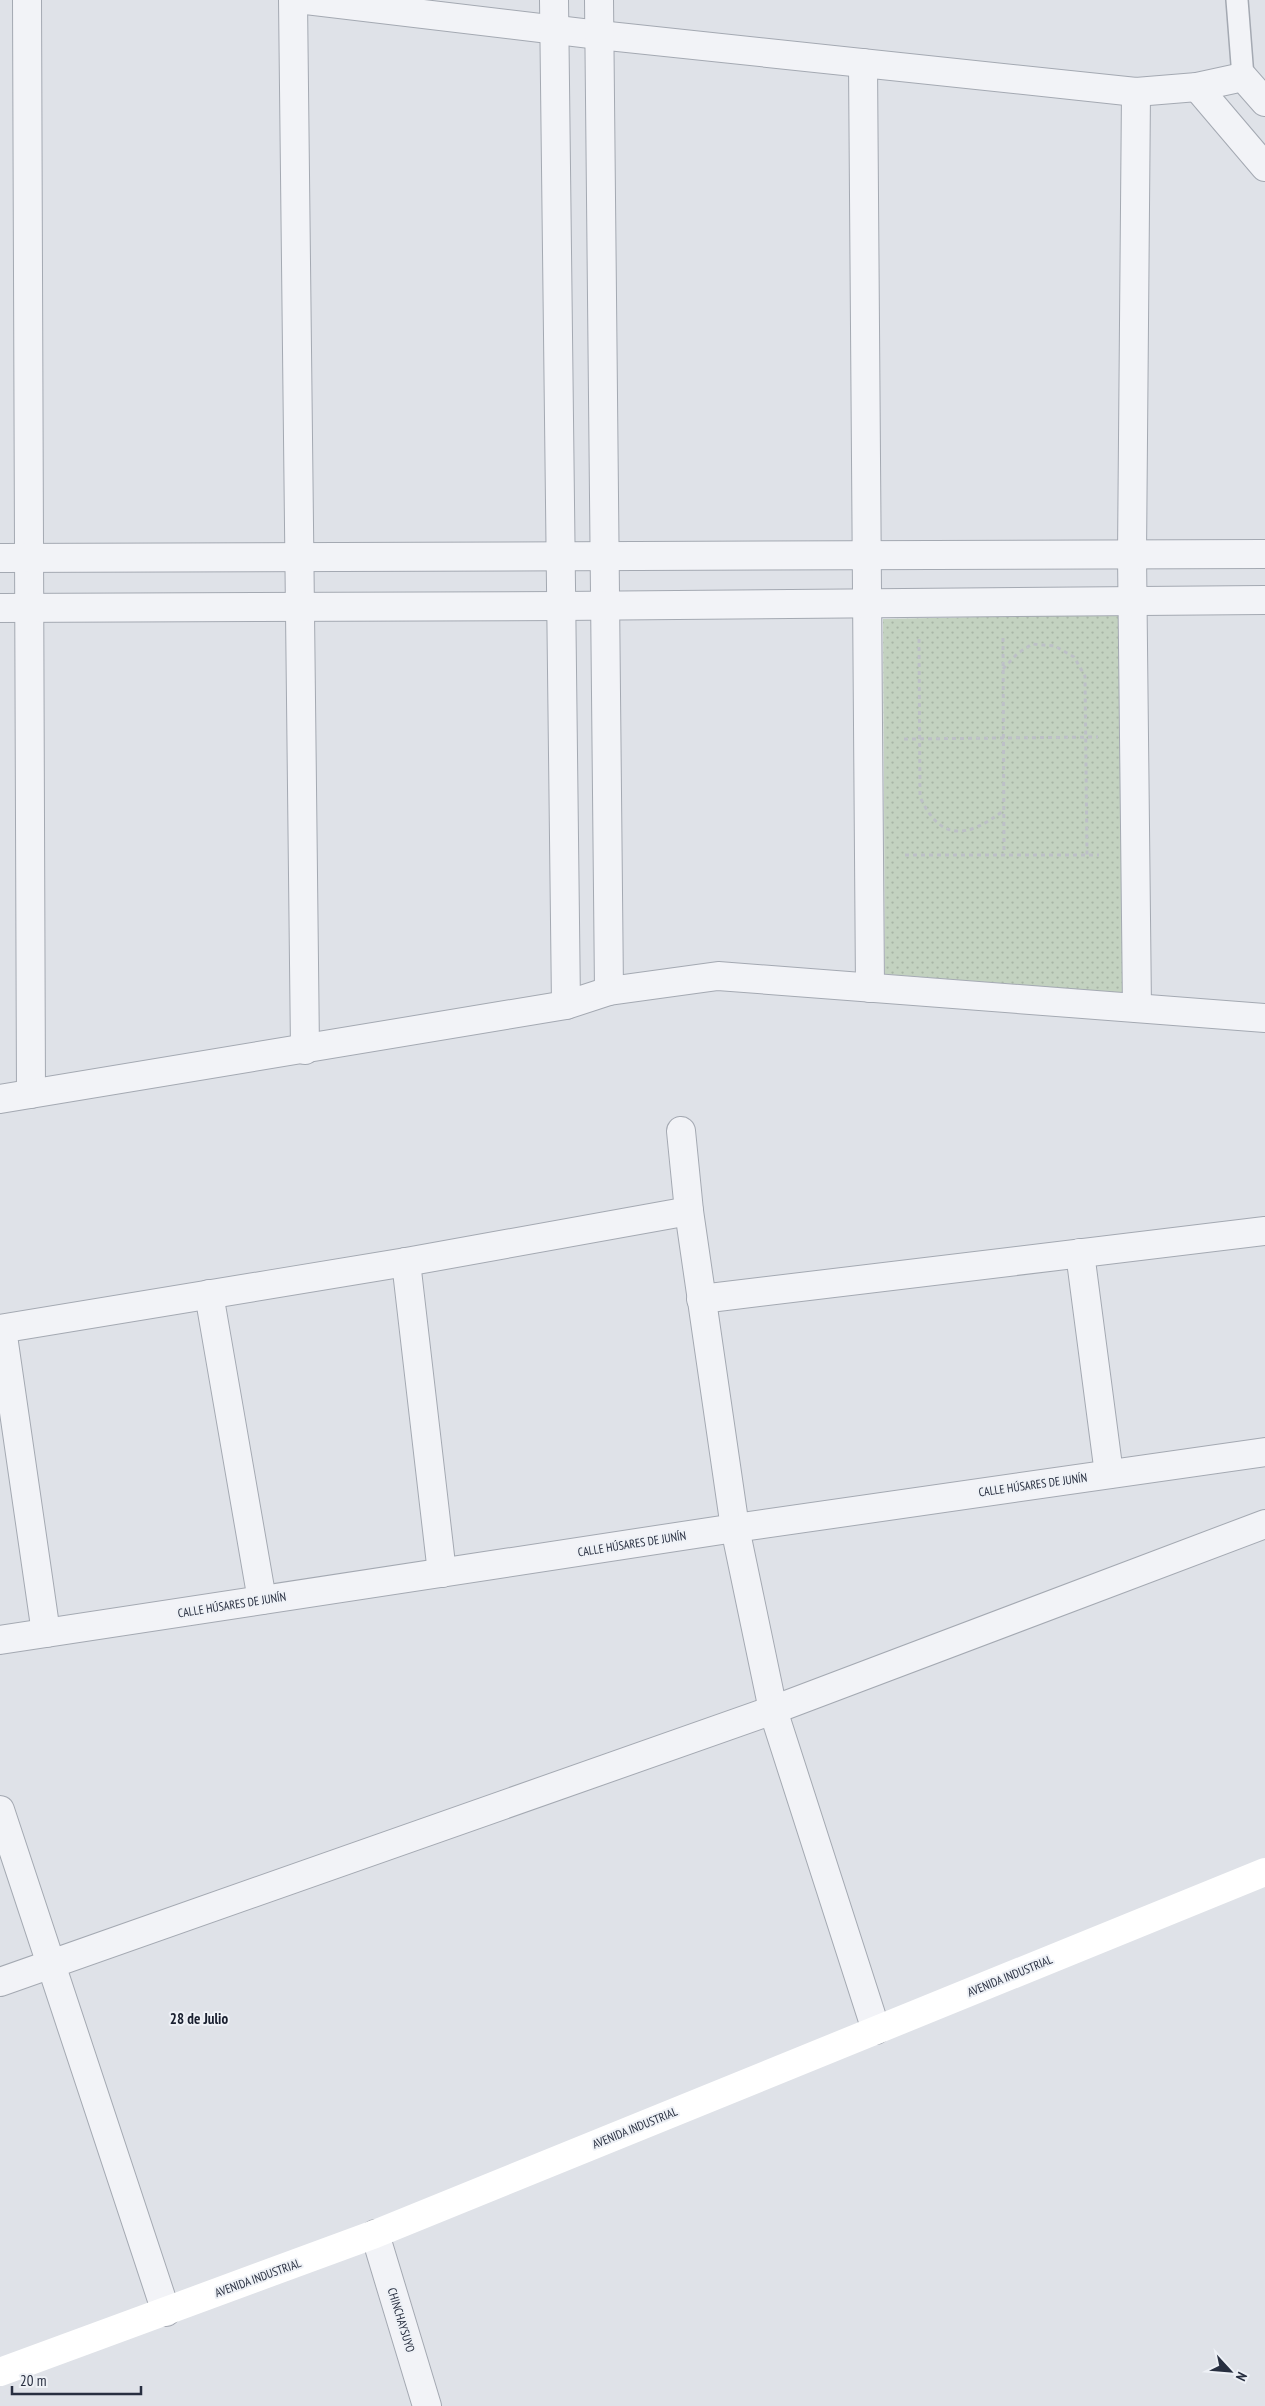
<svg xmlns="http://www.w3.org/2000/svg" width="1265" height="2406" font-family="'PT Sans Narrow',sans-serif">
<style>
.park{fill:url(#park-dots)}
.lines{fill:none;stroke-linecap:round;stroke-linejoin:round}
.service-casing{stroke:#a4a9b2;stroke-width:24}
.minor-casing{stroke:#a4a9b2;stroke-width:30}
.path{stroke:#bdc0c7;stroke-width:3;stroke-dasharray:4 4;stroke-linecap:butt}
.service{stroke:#f2f3f7;stroke-width:21}
.minor{stroke:#f2f3f7;stroke-width:28}
.secondary{stroke:#fff;stroke-width:28}
.labels{text-anchor:middle;stroke-width:4;stroke-linejoin:round;paint-order:stroke}
.street-label{font-size:12px;fill:#282f40;stroke:#eef1f6}
.quarter-label{font-size:15px;font-weight:bold;fill:#1a2030;stroke:#eef1f6}
</style>
<defs>
<pattern id="park-dots" width="8" height="8" patternUnits="userSpaceOnUse" patternTransform="scale(1.25)"><rect width="8" height="8" fill="#c3d2c0"/><path d="M2 2h.1M6 6h.1" fill="none" stroke="#a8b5a6" stroke-width="1.8" stroke-linecap="round"/></pattern>
</defs>
<rect width="100%" height="100%" fill="#dfe2e8"/>
<!-- park -->
<polygon class="park" points="1118,614 1123,993 885,974 883,619"/>
<g class="lines">
<!-- service casing -->
<g class="service-casing">
<polyline id="service" points="1237,0 1243,77"/>
</g>
<!-- minor casing -->
<g class="minor-casing">
<g id="minor">
<polyline points="27,0 31,1094"/>
<polyline points="293,0 305,1050"/>
<polyline points="306,0 599,35 1136,92 1197,87 1243,77 1265,102"/>
<polyline points="554,0 566,1005"/>
<polyline points="599,0 609,991"/>
<polyline points="863,63 870,988"/>
<polyline points="1197,87 1265,167"/>
<polyline points="1136,92 1132,555 1137,1008"/>
<polyline points="0,558 1265,554"/>
<polyline points="0,608 561,606 1265,600"/>
<polyline points="0,1099 566,1005 609,991 718,976 1265,1018"/>
<polyline points="681,1131 689,1211 735,1528 773,1710 876,2030"/>
<polyline points="1080,1253 1109,1474"/>
<polyline points="406,1262 442,1573"/>
<polyline points="209,1294 262,1600"/>
<polyline points="701,1299 1265,1231"/>
<polyline points="0,1329 406,1262 689,1211"/>
<polyline points="2,1329 46,1633"/>
<polyline points="0,1640 735,1528 1265,1452"/>
<polyline points="0,1810 166,2312"/>
<polyline points="0,1982 773,1710 1265,1524"/>
<polyline points="375,2234 427,2406"/>
</g>
</g>
<!-- path -->
<g class="path">
<polyline points="1003,638 1004,855"/>
<path d="M919,639L920,797C941,842 967,838 1003,811"/>
<polyline points="1003,669 1017,654 1032,644 1055,646 1074,657 1085,676 1087,855"/>
<polyline points="904,739 1098,737"/>
<polyline points="905,855 1099,855"/>
</g>
<!-- service -->
<use href="#service" class="service"/>
<!-- minor -->
<use href="#minor" class="minor"/>
<!-- secondary -->
<polyline class="secondary" points="0,2372 375,2234 1265,1872"/>
</g>
<g class="labels">
<!-- street labels -->
<g class="street-label">
<text transform="translate(1033 1485) rotate(-8)" y="4">CALLE HÚSARES DE JUNÍN</text>
<text transform="translate(632 1544) rotate(-9)" y="4">CALLE HÚSARES DE JUNÍN</text>
<text transform="translate(232 1605) rotate(-9)" y="4">CALLE HÚSARES DE JUNÍN</text>
<text transform="translate(1010 1976) rotate(-22)" y="4">AVENIDA INDUSTRIAL</text>
<text transform="translate(635 2128) rotate(-22)" y="4">AVENIDA INDUSTRIAL</text>
<text transform="translate(258 2278) rotate(-20)" y="4">AVENIDA INDUSTRIAL</text>
<text transform="translate(401 2320) rotate(73)" y="4">CHINCHAYSUYO</text>
</g>
<!-- quarter labels -->
<g class="quarter-label">
<text x="199" y="2024">28 de Julio</text>
</g>
</g>
<!-- north arrow -->
<g transform="translate(1230 2371) rotate(116)" stroke="#eef1f6" stroke-width="4" paint-order="stroke">
<path d="M0-4L9 19L0 12L-9 19Z" fill="#282f40"/>
<text y="-8" font-size="14" font-weight="bold" text-anchor="middle" fill="#282f40">N</text>
</g>
<!-- scale -->
<path d="M12 2386v8h129v-8" fill="none" stroke="#282f40" stroke-width="2.5"/>
<text x="20" y="2386" font-size="15" fill="#282f40" stroke="#eef1f6" stroke-width="4" paint-order="stroke">20 m</text>
</svg>
